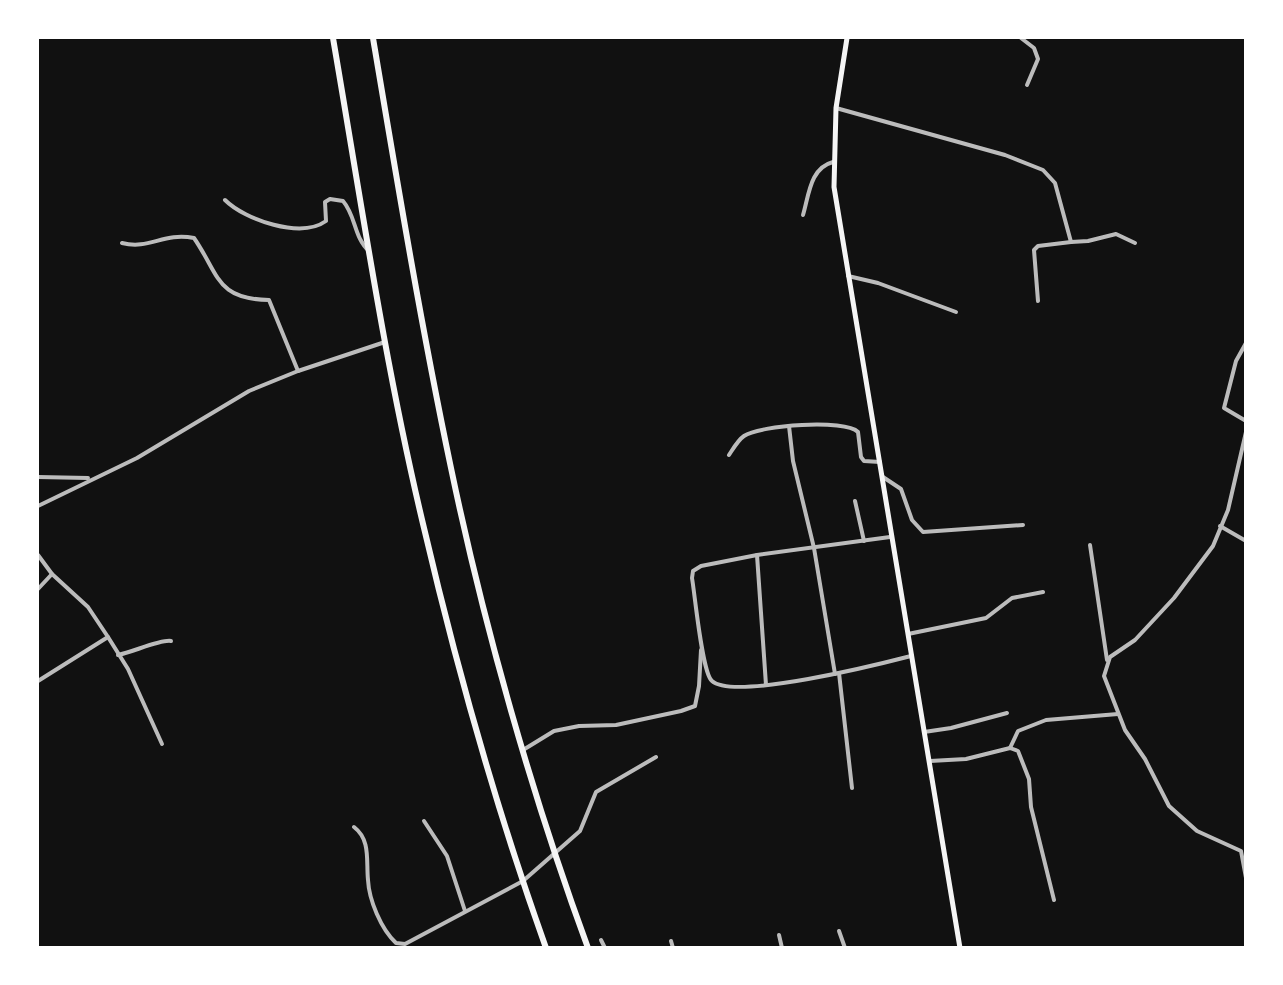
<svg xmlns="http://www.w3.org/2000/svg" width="1283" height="985" font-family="'Archivo Narrow',sans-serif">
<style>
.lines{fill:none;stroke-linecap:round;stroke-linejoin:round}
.minor{stroke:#bcbcbc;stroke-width:4}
.secondary{stroke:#f5f5f5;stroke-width:5}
.trunk{stroke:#f5f5f5;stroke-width:6}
</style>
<rect width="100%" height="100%" fill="#111"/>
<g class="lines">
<!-- minor -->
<g class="minor">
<polyline points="1021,38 1034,48 1038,59 1027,85"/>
<polyline points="836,108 1005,155 1043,170 1055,183 1071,242 1088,241 1116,234 1135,243"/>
<path d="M225,200C245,220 301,239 326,221L325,202L330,199L343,201C356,216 354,238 369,251"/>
<path d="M803,215C809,195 810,168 833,162"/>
<path d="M122,243C150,250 163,232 194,238C220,276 216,299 269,300L298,371"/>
<polyline points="848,276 878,283 956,312"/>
<polyline points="1038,301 1034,250 1038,246 1071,242"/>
<polyline points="1246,343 1236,361 1224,408 1246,421"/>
<polyline points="789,426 793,461 814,548 835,674"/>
<polyline points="1246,432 1228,510 1213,546 1174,598 1135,640 1110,657 1104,676 1125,730 1145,759 1169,806 1197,831 1241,851 1246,878"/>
<path d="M729,455C733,449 738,440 744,436C760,425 845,419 858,432L861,457L864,461L880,462"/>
<polyline points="38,477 88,478"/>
<polyline points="883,477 901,489 912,520 923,532 1023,525"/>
<polyline points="855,501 864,541"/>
<polyline points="38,506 137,458 249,391 298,371 385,342"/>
<polyline points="1220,526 1246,541"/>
<path d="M890,537L757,555L701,566L693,571L692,578C695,595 702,673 712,681C734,701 880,664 911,656"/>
<polyline points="1090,545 1107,660"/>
<polyline points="38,555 52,574 88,607 108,637 38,681"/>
<polyline points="757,555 766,685"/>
<polyline points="38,589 52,574"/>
<polyline points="908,634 986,618 1012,598 1043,592"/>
<polyline points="108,637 128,669 162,744"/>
<path d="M118,655C133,652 161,639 171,641"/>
<polyline points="839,673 852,788"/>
<polyline points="924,732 951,728 1007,713"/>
<polyline points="1010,748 1018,731 1046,720 1118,714"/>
<polyline points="523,750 554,731 579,726 616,725 681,711 695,706 699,686 701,650"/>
<polyline points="930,761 966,759 1010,748 1018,751 1029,779 1031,807 1054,900"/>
<polyline points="424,821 447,856 465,911"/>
<path d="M354,827C371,840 366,861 368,880C369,900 381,929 396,943L405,944L523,881L580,831L596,792L656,757"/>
<polyline points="839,931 845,948"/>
<polyline points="779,935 782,948"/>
<polyline points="601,940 605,948"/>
<polyline points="671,941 673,948"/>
</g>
<!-- secondary -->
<polyline class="secondary" points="847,38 836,108 834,187 960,948"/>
<!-- trunk -->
<g class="trunk">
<path d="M333,38C361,201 385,366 424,528C457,669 497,811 546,948"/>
<path d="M373,38C397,181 421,325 451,468C484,626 532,796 588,948"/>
</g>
</g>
<!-- border -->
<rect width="1283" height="985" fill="none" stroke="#ffffff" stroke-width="78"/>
</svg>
